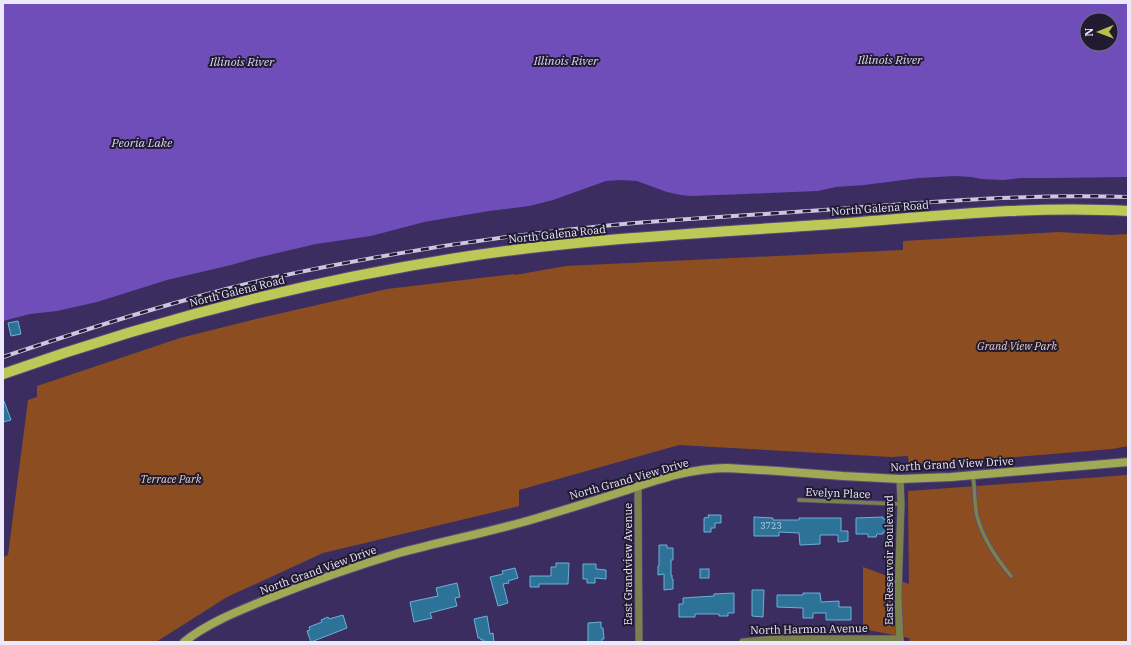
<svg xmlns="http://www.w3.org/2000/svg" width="1131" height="645" font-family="'IBM Plex Serif',serif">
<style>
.green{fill:#8c4e20}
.water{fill:#6f4eb9;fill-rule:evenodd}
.building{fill:#2d7397;stroke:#6cb1d7}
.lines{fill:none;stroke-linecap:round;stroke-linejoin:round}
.lane-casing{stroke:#584b7a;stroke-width:5}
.street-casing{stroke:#584b7a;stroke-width:8}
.secondary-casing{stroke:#584b7a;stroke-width:10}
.primary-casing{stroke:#584b7a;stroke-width:12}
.lane{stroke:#7b814d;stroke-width:3.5}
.street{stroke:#7b814d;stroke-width:7}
.secondary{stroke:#a0a954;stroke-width:8}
.primary{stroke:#bdc857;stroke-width:10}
.rail-casing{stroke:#ccc7e0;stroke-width:4}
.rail{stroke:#211b32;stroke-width:2.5;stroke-dasharray:8;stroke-linecap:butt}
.labels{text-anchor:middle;stroke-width:4;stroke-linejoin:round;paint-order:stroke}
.number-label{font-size:9px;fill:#bccce3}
.street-label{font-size:11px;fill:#ece9fc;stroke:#211b32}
.park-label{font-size:11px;font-style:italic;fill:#ecd0bf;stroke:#211b32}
.water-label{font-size:12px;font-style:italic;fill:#dcd7f3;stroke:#211b32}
</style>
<rect width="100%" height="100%" fill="#3c2d61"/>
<!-- green -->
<g class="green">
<polygon points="1058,232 1111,235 1128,234 1128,446 1112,449 909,466 908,456 892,457 679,445 519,490 519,506 323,553 227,597 156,642 3,642 3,557 8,555 28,400 37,397 37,386 180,338 256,319 387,289 515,274 515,275 566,266 903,250 903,241"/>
<polygon points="1128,475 1128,642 910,642 909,638 863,629 863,567 909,584 908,491"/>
</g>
<!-- water -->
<path class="water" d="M3,3H1128V177L1051,178H1021L1004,180L981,179L972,177L955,176L919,178L864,185L836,187L818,191L691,196L681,195L667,192L637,181L621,180L606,181L553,200L529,206L489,211L424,222L371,236L316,244L252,259L231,265L167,280L97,302L57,311L30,314L3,321ZM1087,20H1111V44H1087Z"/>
<!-- building -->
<g class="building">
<polygon points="18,321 21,334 11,336 8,323"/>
<polygon points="3,401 4,401 11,420 3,422"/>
<polygon points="708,515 721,515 721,523 715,523 715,528 711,528 711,532 704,532 704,518 709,517"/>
<polygon points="754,517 773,518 773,520 799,520 799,518 841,518 841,531 848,531 848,541 838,542 838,535 820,535 820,544 800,545 799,533 779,532 779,536 754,536"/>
<polygon points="883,517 883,519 891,519 891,532 883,532 883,534 877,534 876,537 868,537 868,534 856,534 856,518"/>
<polygon points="659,545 667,545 667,548 673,548 673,560 671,560 671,575 672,575 672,579 673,579 673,589 664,590 664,574 658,575 658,566 659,566"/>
<polygon points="556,563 569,563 568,584 539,584 539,587 530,587 530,576 551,576 551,567 556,567"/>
<polygon points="583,564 596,564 596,569 606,570 606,579 595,578 595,583 587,583 587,579 583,579"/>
<polygon points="515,568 518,578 508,581 509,583 503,584 508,603 498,606 490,577 503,574 502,571"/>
<rect x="700" y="569" width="9" height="9"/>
<polygon points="457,583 460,597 455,598 457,606 430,613 432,618 414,622 410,602 438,596 436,588"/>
<polygon points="752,590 764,590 763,617 752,616"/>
<polygon points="734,593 734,613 728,613 728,616 719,616 719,614 695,614 695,617 679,617 679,604 683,604 683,598 714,596 714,594"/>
<polygon points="803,593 820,593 821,602 839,601 839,607 851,607 851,620 826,620 826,613 813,613 813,618 803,618 803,608 777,607 777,595 803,595"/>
<polygon points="343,615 347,628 311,642 307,631 310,630 309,627 322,622 321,620 328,617 329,619"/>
<polygon points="487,616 490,634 493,633 494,642 484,642 484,640 481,640 480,638 478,638 474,619"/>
<polygon points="601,622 601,628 603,628 604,639 602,639 602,642 588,642 588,623"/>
</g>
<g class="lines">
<!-- lane casing -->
<g class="lane-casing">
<g id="lane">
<path d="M973,476C975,489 974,503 977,516C983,539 996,558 1011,576"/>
<polyline points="799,500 901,504"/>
</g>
</g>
<!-- street casing -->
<g class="street-casing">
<g id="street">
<polyline points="638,486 639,642"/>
<polyline points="743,642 775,639 900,639"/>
<polyline points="900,642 898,597 901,504 900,479"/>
</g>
</g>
<!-- secondary casing -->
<g class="secondary-casing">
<path id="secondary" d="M184,642C209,622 241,610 270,598C313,581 355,566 399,553C444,541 489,532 534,519C564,510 594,501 624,491C657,480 691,468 727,468L778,471L843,476L900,479L951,477L1128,462"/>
</g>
<!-- primary casing -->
<g class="primary-casing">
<path id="primary" d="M3,374C155,320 310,280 470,256C585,239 702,233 819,225C921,218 1025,205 1128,211"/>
</g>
<!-- lane -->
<use href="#lane" class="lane"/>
<!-- street -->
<use href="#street" class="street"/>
<!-- secondary -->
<use href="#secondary" class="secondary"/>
<!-- primary -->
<use href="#primary" class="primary"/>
<!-- rail casing -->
<g class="rail-casing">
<path id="rail" d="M3,357C90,328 177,300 267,279C381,254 497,236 613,225C677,219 742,216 807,211C914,204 1021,193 1128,197"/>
</g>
<!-- rail -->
<use href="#rail" class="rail"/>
</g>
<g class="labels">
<!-- number labels -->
<g class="number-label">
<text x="771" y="529">3723</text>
</g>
<!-- street labels -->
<g class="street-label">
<text transform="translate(880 208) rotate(-4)" y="4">North Galena Road</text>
<text transform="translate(557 234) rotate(-6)" y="4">North Galena Road</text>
<text transform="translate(237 291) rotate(-14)" y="4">North Galena Road</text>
<text transform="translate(952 464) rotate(-3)" y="4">North Grand View Drive</text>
<text transform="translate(629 479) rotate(-16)" y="4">North Grand View Drive</text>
<text transform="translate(838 493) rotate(2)" y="4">Evelyn Place</text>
<text transform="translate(889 560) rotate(-90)" y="4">East Reservoir Boulevard</text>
<text transform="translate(628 564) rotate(-90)" y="4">East Grandview Avenue</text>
<text transform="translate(318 570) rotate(-20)" y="4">North Grand View Drive</text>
<text transform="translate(809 629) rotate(-1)" y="4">North Harmon Avenue</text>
</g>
<!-- park labels -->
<g class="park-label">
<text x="1017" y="350">Grand View Park</text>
<text x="171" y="483">Terrace Park</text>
</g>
<!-- water labels -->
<g class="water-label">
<text x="890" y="64">Illinois River</text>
<text x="566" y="65">Illinois River</text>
<text x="242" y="66">Illinois River</text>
<text x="142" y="147">Peoria Lake</text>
</g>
</g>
<!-- border -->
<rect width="1131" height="645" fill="none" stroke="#ece9fc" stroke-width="8"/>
<!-- north arrow -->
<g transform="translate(1099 32) rotate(269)"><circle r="19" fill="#211b32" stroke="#726d83"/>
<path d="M0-3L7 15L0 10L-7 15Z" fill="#b6c149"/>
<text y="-6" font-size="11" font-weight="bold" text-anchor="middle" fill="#ece9fc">N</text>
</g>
</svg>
